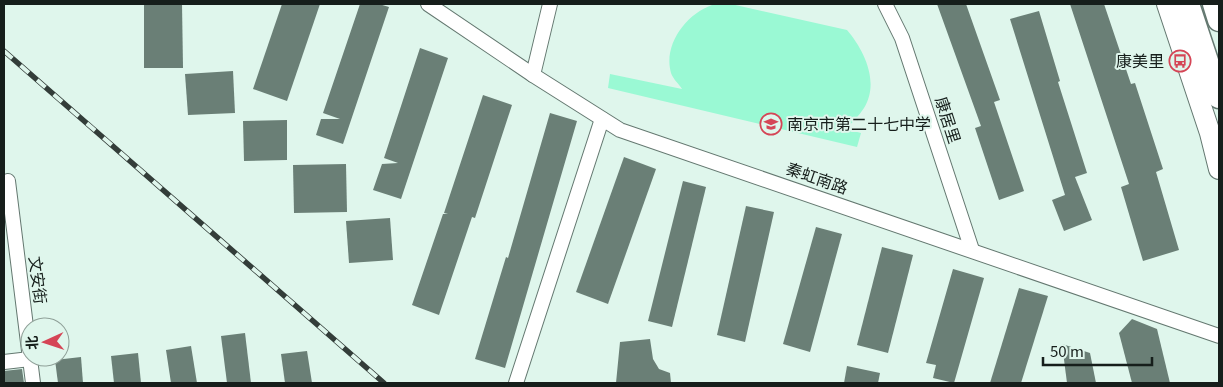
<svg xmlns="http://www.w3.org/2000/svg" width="1223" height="387" font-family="Georgia,'Noto Sans SC',serif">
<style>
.green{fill:#9af9d4}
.building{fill:#6a7f76}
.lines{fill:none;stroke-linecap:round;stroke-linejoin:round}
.minor-casing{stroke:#647870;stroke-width:16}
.secondary-casing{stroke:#647870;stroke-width:22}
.trunk-casing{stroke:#647870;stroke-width:25}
.minor{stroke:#fff;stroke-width:14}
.secondary{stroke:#fff;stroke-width:20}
.trunk{stroke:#fff;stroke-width:22}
.rail-casing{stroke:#333d39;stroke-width:5.5}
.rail{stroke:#dff6ec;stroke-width:4;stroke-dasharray:11;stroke-linecap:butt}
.labels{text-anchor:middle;stroke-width:4;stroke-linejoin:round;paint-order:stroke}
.poi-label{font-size:16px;fill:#161e1b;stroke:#dff6ec;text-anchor:end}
.street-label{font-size:16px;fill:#161e1b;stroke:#dff6ec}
</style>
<rect width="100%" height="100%" fill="#dff6ec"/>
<!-- green -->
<path class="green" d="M731,4L847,30C864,50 880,82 864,108C859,116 852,122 846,129L861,133L857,147L608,88L610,74L682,89C679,84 673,79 671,73C663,45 686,14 712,5C718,3 725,4 731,4Z"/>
<!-- building -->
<g class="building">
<polygon points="144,4 182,4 183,68 144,68"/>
<polygon points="282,4 320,4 287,101 253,89"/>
<polygon points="360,4 379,4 389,7 343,144 316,135 321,119 340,119 323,113"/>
<polygon points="937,4 966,4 1000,100 994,102 1024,191 999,200 975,128 981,126"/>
<polygon points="1070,4 1104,4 1131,84 1135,83 1163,169 1156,172 1179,250 1143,261 1121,187 1129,184"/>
<polygon points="1039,11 1060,81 1058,82 1087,173 1075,177 1092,220 1064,231 1052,200 1065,195 1010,19"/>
<polygon points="420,48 448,58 401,199 373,190 382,164 398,163 384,158"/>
<polygon points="233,71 235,113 188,115 185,74"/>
<polygon points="483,95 512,105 475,218 472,217 439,315 412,305 443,214 448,214 444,213"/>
<polygon points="550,113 577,121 505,368 475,359 506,257 508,258"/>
<polygon points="287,120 287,160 244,161 243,121"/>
<polygon points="624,157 656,169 608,304 576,292"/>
<polygon points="346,164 347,212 294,213 293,165"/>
<polygon points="683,181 706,187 672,327 648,321"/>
<polygon points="746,206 774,212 745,342 717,335"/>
<polygon points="390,218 393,260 349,263 346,221"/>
<polygon points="816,227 842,234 810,352 783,344"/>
<polygon points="882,247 913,255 888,353 857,345"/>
<polygon points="953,269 984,278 954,383 933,378 936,365 926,363"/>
<polygon points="1019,288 1048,296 1021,383 990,383"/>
<polygon points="1132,319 1157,329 1170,383 1132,383 1119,333"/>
<polygon points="245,333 251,383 227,383 221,336"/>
<polygon points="650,339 653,359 659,369 670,373 671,383 616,383 620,342"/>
<polygon points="1062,344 1090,353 1096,383 1067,383"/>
<polygon points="191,346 197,383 171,383 166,350"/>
<polygon points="307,351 312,383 285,383 281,354"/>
<polygon points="138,353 141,383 114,383 111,356"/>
<polygon points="81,357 83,383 58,383 55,360"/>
<polygon points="847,366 880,373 878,383 844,383"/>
<polygon points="22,369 24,383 4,383 4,371"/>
</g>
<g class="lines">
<!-- minor casing -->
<g class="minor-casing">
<g id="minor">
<polyline points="428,4 533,75 620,130 1219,336"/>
<polyline points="885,4 902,38 972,250"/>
<polyline points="533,75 550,4"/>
<polyline points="8,181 33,383"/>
<polyline points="4,362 30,359"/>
<polyline points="516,383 602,119"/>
</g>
</g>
<!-- secondary casing -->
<g class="secondary-casing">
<polyline id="secondary" points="1167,4 1210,133 1219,169"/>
</g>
<!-- trunk casing -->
<g class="trunk-casing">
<g id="trunk">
<polyline points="1188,4 1219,97"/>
<polyline points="1214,4 1219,20"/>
</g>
</g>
<!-- minor -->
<use href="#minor" class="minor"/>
<!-- secondary -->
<use href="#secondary" class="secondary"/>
<!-- trunk -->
<use href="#trunk" class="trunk"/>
<!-- rail casing -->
<g class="rail-casing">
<polyline id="rail" points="4,51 384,383"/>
</g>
<!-- rail -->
<use href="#rail" class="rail"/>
</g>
<!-- icons -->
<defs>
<g id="bus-ring" transform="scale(1.125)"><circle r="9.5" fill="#dff6ec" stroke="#d54556" stroke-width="1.5"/><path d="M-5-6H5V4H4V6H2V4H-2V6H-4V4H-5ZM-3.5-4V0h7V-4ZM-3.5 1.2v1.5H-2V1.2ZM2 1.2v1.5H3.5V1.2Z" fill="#d54556"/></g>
<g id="school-ring" transform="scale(1.125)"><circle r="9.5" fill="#dff6ec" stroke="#d54556" stroke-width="1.5"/><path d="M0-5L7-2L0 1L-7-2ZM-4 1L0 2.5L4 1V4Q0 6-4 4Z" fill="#d54556"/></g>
</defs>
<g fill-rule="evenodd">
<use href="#bus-ring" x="1180" y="61"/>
<use href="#school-ring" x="771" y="124"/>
</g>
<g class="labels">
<!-- poi labels -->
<g class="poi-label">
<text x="1164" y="67">康美里</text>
<text x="787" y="130" text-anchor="start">南京市第二十七中学</text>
</g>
<!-- street labels -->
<g class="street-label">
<text transform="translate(948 120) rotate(72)" y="6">康居里</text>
<text transform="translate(817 178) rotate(19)" y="6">秦虹南路</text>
<text transform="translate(38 280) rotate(83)" y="6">文安街</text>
</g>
</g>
<!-- border -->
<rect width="1223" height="387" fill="none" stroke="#161e1b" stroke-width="10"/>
<!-- north arrow -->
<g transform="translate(45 342) rotate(267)"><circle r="24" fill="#dff6ec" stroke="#8fa098"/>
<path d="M0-4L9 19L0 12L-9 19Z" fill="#d54556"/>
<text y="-8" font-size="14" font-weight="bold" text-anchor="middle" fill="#161e1b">北</text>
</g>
<!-- scale -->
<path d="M1043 357v8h109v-8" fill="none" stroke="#161e1b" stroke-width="2.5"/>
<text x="1050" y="357" font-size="15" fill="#161e1b" stroke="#dff6ec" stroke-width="4" paint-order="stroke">50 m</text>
</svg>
